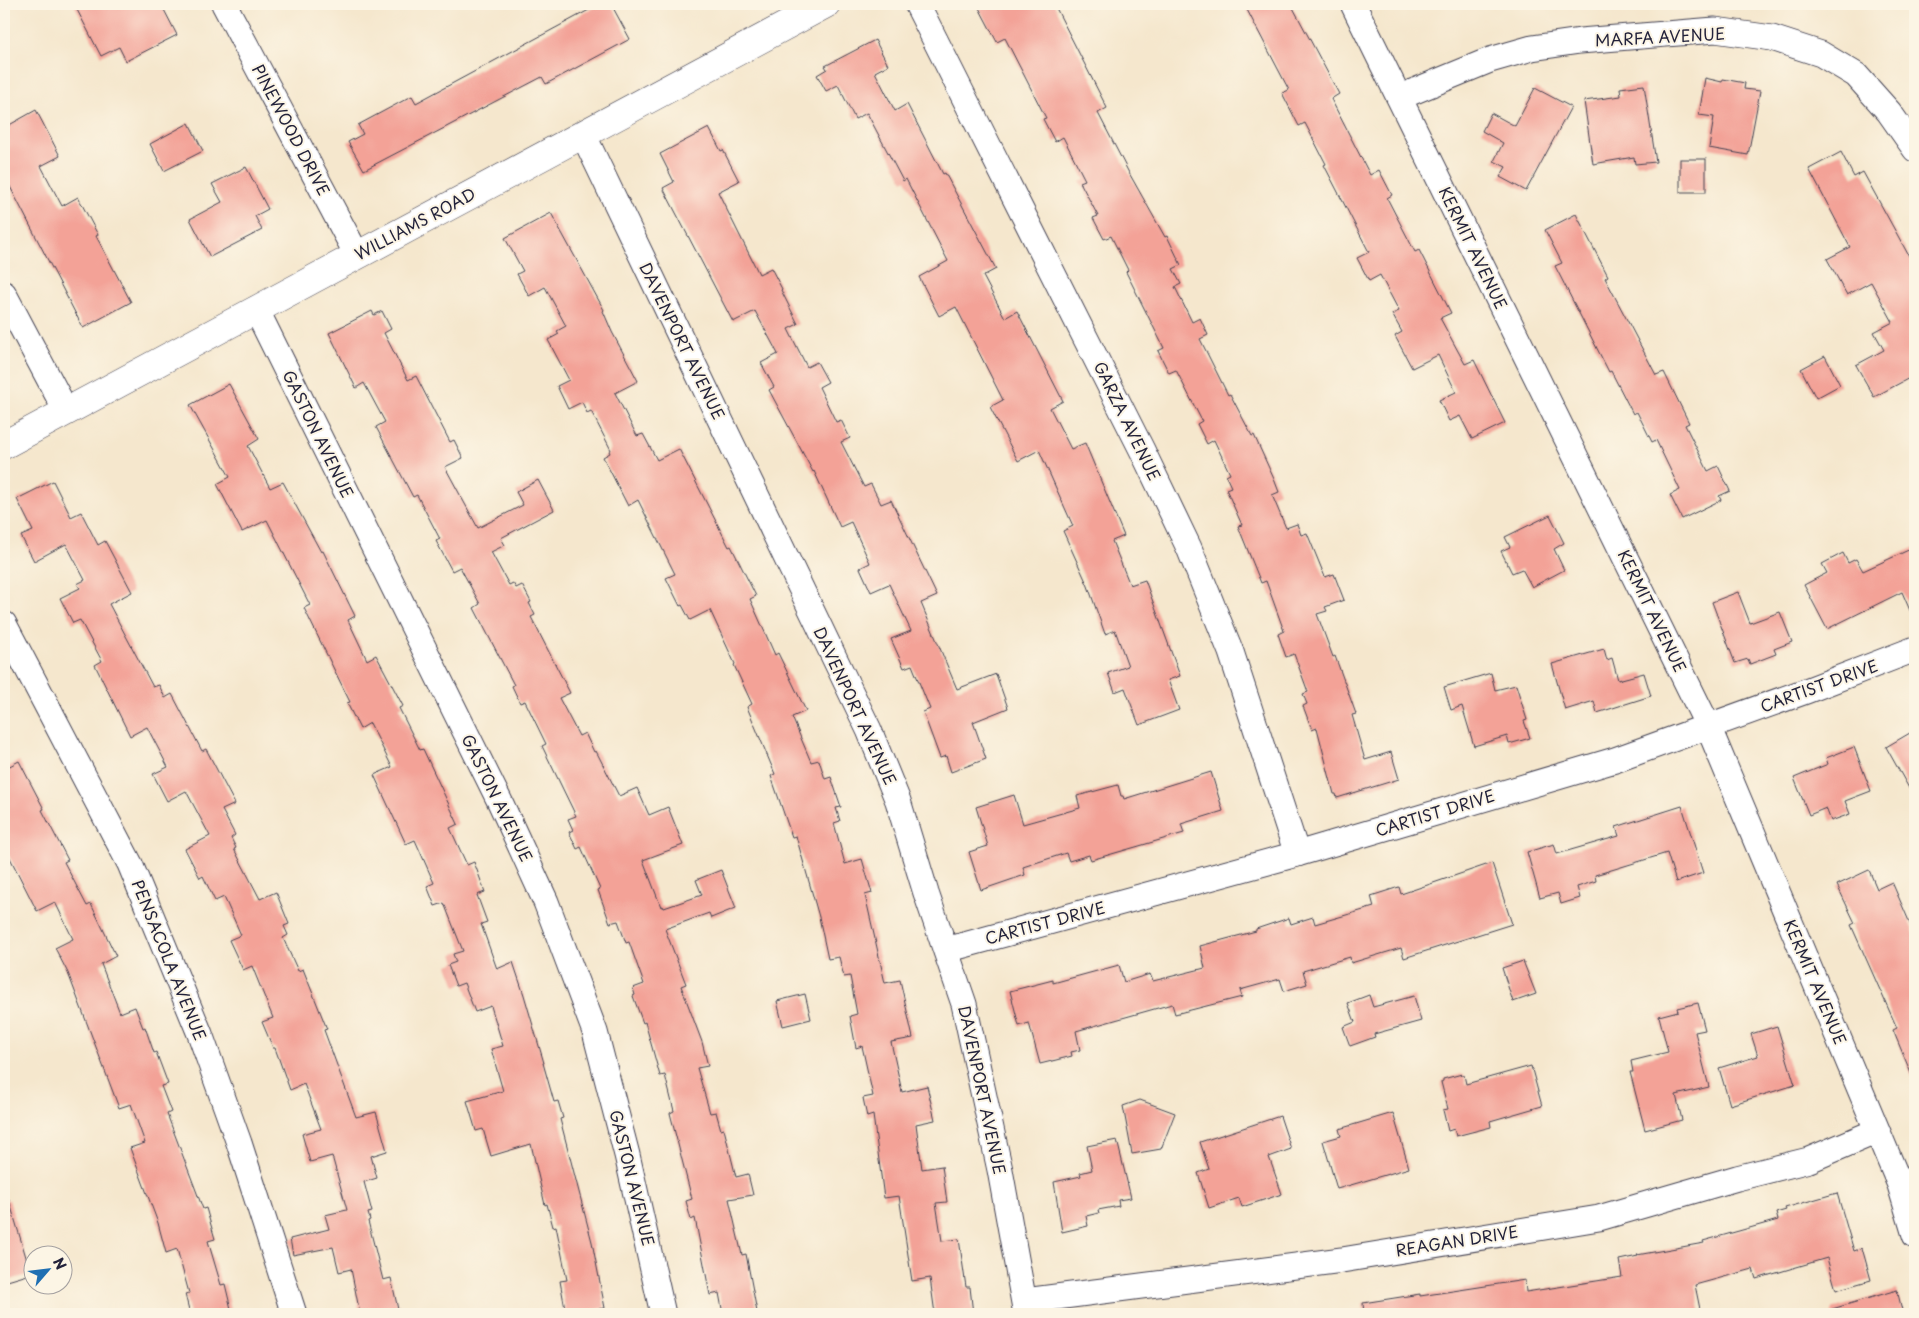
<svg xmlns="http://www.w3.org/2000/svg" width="1919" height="1318" font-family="'Playpen Sans',sans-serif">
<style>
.building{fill:#f3a297}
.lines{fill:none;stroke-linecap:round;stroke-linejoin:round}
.minor-casing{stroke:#424051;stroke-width:27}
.tertiary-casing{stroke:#424051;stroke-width:29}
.minor{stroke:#fff;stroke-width:25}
.tertiary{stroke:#fff;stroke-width:28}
.labels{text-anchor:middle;stroke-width:4;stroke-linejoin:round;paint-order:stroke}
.street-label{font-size:16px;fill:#22223b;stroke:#fcf5e5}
</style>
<rect width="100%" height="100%" fill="#fcf5e5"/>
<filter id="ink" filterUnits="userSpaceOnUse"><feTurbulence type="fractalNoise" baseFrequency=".02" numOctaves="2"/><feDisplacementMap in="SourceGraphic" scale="10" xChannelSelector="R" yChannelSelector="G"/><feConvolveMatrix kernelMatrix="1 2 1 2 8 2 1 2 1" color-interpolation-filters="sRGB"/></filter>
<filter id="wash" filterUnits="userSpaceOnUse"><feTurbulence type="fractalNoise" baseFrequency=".0096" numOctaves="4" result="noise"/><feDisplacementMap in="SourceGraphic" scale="20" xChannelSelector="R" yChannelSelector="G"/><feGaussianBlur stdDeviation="1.12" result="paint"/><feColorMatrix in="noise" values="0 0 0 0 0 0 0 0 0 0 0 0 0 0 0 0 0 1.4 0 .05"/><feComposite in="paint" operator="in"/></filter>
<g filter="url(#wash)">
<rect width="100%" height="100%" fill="#f5e7cd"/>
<g id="blocks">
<!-- building -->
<g class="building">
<polygon points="74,4 161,4 177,35 126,61 119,47 101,56"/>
<polygon points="600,4 611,4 630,39 546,84 542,77 364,170 348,142 363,134 358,125 412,96 416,103"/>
<polygon points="977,4 1054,4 1107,108 1098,113 1129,173 1165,237 1167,236 1181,265 1173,269 1181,284 1175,287 1192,322 1200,318 1208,335 1200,339 1228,395 1230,394 1252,436 1254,435 1274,479 1279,492 1272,495 1286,528 1297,524 1301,535 1307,533 1325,577 1334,574 1344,600 1325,607 1327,611 1317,614 1333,657 1335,656 1356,714 1352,715 1365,760 1391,752 1399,779 1337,798 1336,794 1334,794 1317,728 1312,730 1303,706 1307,704 1303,694 1308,692 1294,654 1286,657 1278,634 1284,631 1266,581 1261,583 1238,526 1242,525 1226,489 1231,487 1226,476 1230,474 1214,440 1207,444 1197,424 1202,421 1176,370 1169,373 1158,351 1164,348 1126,272 1128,270 1111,236 1104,239 1093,218 1098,216 1080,182 1085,180 1063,137 1055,142 1043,119 1046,118 1005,38 997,42"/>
<polygon points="1244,4 1291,4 1339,94 1331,99 1370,175 1379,170 1392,195 1387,198 1415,252 1419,250 1451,313 1440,318 1465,364 1474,360 1505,423 1472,439 1460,416 1449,421 1439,400 1456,392 1438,355 1412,368 1395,336 1402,332 1392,314 1399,311 1380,275 1369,281 1357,258 1369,252 1324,165 1326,164 1305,123 1299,126 1282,93 1289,90"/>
<polygon points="875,40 888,65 875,72 895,111 907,104 943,174 945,173 996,269 983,276 1005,318 1017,311 1063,401 1050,408 1071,449 1085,443 1124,536 1112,541 1130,585 1145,580 1180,676 1168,680 1179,710 1139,725 1125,688 1115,692 1108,673 1128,666 1115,630 1105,634 1088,586 1063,531 1073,526 1039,450 1018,461 990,407 1003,400 956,307 939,316 919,277 948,261 906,179 903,181 867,113 855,119 838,85 826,91 817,75 827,69 825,66"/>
<polygon points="1705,78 1722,82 1723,79 1745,83 1744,89 1760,91 1748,155 1709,148 1714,117 1699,115"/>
<polygon points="1644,85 1656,162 1635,164 1634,157 1593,164 1584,101 1621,96 1620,88"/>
<polygon points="1535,88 1571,107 1526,191 1500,177 1506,167 1494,161 1503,143 1482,131 1491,113 1515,126"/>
<polygon points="36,110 60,156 41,166 62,206 78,197 98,235 96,236 131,302 83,328 4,175 4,128"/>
<polygon points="189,123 203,151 164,171 150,144"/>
<polygon points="709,128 721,151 723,150 739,181 718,192 759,274 771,268 782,289 781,290 798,324 788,329 807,367 817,362 828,382 819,387 836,422 841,420 850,438 841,442 864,487 871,484 881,504 891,500 937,596 921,603 957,689 996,674 1008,708 973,722 986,759 951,772 946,756 940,758 923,712 930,709 912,665 904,668 891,639 911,631 889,584 871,592 860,568 870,563 851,522 840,527 814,471 813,472 769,390 774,387 761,363 778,354 755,311 733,322 663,188 674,182 660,154"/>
<polygon points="1841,152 1854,177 1863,172 1915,267 1915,375 1874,397 1856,365 1884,350 1874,332 1893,322 1871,282 1847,295 1827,259 1850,247 1809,169"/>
<rect x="1680" y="159" width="26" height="33"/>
<polygon points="246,167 268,209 255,216 262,230 210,257 190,219 222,202 212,184"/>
<polygon points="551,213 604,310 603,311 612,332 638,381 615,393 637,436 643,434 657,460 679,449 729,547 731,546 756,596 750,599 775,655 778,653 806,711 792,717 811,762 819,760 825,779 831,777 841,807 836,808 840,821 834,823 845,864 862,859 872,893 865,895 885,983 900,980 913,1038 891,1042 902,1092 927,1086 935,1120 916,1124 922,1169 942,1166 947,1202 936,1203 942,1241 959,1239 966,1287 970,1287 973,1314 935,1314 930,1278 912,1281 899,1196 884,1198 873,1115 867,1117 863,1098 873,1096 862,1046 856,1048 850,1016 857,1014 850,976 844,977 839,957 828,959 819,917 796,836 792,837 771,776 775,774 747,707 752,704 734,665 735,664 710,610 690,620 682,605 680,606 666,578 675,574 638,500 628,506 603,457 610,453 609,451 611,450 591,411 587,413 582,402 568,409 557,386 569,380 548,340 559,334 557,331 566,326 545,287 529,296 517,274 523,271 505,238"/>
<polygon points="1576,214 1608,276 1605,278 1656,375 1664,372 1689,423 1685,425 1708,471 1718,466 1730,491 1719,496 1721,500 1682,519 1670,495 1680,490 1656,440 1652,442 1637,412 1633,414 1611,371 1609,372 1555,266 1562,263 1545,230"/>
<polygon points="372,311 374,315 382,311 391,329 384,333 408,380 416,376 450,442 454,440 463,458 445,467 478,528 523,505 516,492 538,480 554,510 501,538 505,545 491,552 509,585 513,583 516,588 522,585 531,602 529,603 535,615 531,617 570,693 559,698 579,736 585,733 594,752 596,751 619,796 637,788 649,815 668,807 683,845 643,860 661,907 663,906 664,908 702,895 696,880 721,870 736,908 711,918 709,913 665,929 686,984 681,986 702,1042 708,1066 697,1068 710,1113 716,1112 721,1130 724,1129 736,1177 748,1174 753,1195 729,1199 742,1255 746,1254 757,1312 744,1314 723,1314 719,1293 710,1295 695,1218 691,1220 686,1201 692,1199 670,1113 674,1111 665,1075 660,1076 645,1022 643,1023 633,996 635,995 633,988 644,984 629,942 626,943 618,921 610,923 598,890 600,889 581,847 577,849 569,832 573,830 568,819 576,816 542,746 546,744 525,701 520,703 512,686 514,685 474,608 480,604 460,567 452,571 436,541 440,539 417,495 413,497 376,427 385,422 364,383 356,388 329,333"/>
<polygon points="1825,356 1840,385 1816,398 1801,369"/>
<polygon points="229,384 259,439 248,446 270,488 283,482 321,552 323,551 355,616 348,620 367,660 376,655 403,706 399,708 420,750 423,749 458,824 450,828 467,865 474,862 485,892 477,895 487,922 481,924 497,969 513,962 524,995 544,1063 543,1063 554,1102 558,1101 563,1118 560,1119 592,1242 605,1308 566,1314 560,1281 567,1280 556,1226 553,1227 547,1204 545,1205 531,1144 491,1156 483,1129 476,1131 467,1101 503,1091 491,1049 503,1046 491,1006 475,1012 464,983 456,986 448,965 456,962 453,954 463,951 444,903 435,906 427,886 434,883 415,840 406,844 374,775 392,767 370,723 360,729 347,703 350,702 304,608 310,605 267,520 242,532 217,484 230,477 190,405"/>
<polygon points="53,481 71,517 81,512 98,545 105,541 132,592 109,604 153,687 159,685 165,698 172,694 202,751 206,749 235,804 222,810 235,835 231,838 236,848 234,849 260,899 276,892 289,924 284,926 288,935 283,938 298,971 303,969 327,1029 324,1030 356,1117 376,1112 387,1151 371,1156 377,1178 364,1182 372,1212 368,1213 370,1220 368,1221 383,1280 391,1278 399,1314 360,1314 351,1269 339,1272 333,1247 293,1255 290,1239 329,1229 325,1215 347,1210 332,1156 310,1162 302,1134 321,1129 304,1084 290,1090 275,1048 273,1048 262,1022 273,1018 252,966 243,970 229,940 241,935 224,897 215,901 203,876 200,878 185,849 210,836 186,791 167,801 153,774 168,767 147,727 130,736 95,665 102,661 80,620 73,623 60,598 80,588 77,584 85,580 66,544 34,561 21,536 33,531 17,499"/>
<polygon points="1550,515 1564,543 1554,549 1564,570 1532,587 1522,569 1512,573 1501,551 1510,547 1505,537"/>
<polygon points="1915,547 1915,622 1902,592 1827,629 1804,585 1827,573 1822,564 1843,553 1848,563 1856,559 1863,571"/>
<polygon points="1738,592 1750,623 1780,612 1792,642 1774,649 1776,654 1750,664 1748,659 1735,663 1712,602"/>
<polygon points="1604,649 1607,660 1612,658 1618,680 1644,673 1651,696 1597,713 1594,701 1565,710 1552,664"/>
<polygon points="1491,673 1495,690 1516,685 1527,720 1524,721 1530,738 1509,744 1507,736 1474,746 1462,706 1451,710 1444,687"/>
<polygon points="1915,730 1915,799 1886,747"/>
<polygon points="1854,747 1871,791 1845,801 1850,814 1831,821 1826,808 1809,815 1794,778 1828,764 1826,758"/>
<polygon points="19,761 44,809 42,810 68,860 64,862 87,906 91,904 116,956 101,964 120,1013 135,1007 143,1028 145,1027 154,1053 156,1052 168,1084 161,1086 171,1112 167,1114 203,1209 206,1208 215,1239 208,1241 221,1285 225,1284 231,1309 228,1310 230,1314 190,1314 185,1294 189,1293 177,1249 166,1253 158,1223 130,1148 145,1143 131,1104 119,1108 68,973 55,948 73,939 55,902 37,911 4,846 4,769"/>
<polygon points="1211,772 1223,811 1181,824 1184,833 1091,860 1089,855 1069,861 1066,853 1023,867 1025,875 981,890 969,852 988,846 976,807 1014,795 1023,824 1080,808 1077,796 1118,785 1121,796 1123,796 1124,799"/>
<polygon points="1682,806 1703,873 1676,882 1667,853 1595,875 1596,881 1577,887 1580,898 1561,904 1558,893 1540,898 1527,852 1554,844 1557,854 1619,836 1616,827"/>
<polygon points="1492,863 1512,924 1404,958 1401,948 1351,963 1350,957 1303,971 1307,984 1284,991 1280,979 1240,990 1242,997 1175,1014 1172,1004 1076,1031 1080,1050 1071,1052 1072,1056 1040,1064 1029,1023 1019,1026 1010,991 1053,980 1053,983 1119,965 1124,982 1150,974 1153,981 1205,968 1200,946 1256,931 1256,929 1289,918 1291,924 1313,917 1315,924 1374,907 1371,896 1399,887 1401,894"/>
<polygon points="1869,870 1877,889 1892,882 1915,935 1915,1083 1893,1030 1897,1028 1851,925 1855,923 1837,885"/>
<polygon points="1523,961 1536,994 1513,1002 1502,968"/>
<polygon points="805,994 811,1019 783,1026 777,1001"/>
<polygon points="1369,995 1373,1007 1414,996 1421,1021 1374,1034 1375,1037 1350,1046 1343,1027 1355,1022 1348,1003"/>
<polygon points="1698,1003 1705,1030 1695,1032 1709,1087 1676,1095 1682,1120 1645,1130 1630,1072 1633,1072 1631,1061 1668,1052 1659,1016 1678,1011 1677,1008"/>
<polygon points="1777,1026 1795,1085 1730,1105 1719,1068 1758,1056 1751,1034"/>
<polygon points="1531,1066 1542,1106 1490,1121 1491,1127 1456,1136 1454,1129 1448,1131 1443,1110 1448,1109 1441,1082 1443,1081 1443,1079 1462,1074 1462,1075 1464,1075 1466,1084"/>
<polygon points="1140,1100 1175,1113 1161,1149 1132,1154 1123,1106"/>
<polygon points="1393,1113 1409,1168 1337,1189 1323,1141 1341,1136 1339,1129"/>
<polygon points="1280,1116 1291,1149 1269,1157 1282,1194 1242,1207 1239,1198 1209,1208 1198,1173 1209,1169 1200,1142"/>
<polygon points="1117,1140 1131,1198 1118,1200 1119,1206 1098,1210 1099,1213 1086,1216 1088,1226 1062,1232 1054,1182 1081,1176 1080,1173 1092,1170 1087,1146"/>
<polygon points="1837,1193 1854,1251 1862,1248 1871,1280 1836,1290 1827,1258 1756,1279 1753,1269 1695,1285 1701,1314 1364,1314 1363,1303 1420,1294 1420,1296 1525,1280 1526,1292 1622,1277 1619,1260 1638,1256 1637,1255 1704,1243 1703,1241 1778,1220 1776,1213 1786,1210 1785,1208"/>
<polygon points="9,1200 31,1274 4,1282 4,1201"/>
<polygon points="1897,1290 1903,1314 1832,1314 1832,1309"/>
</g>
</g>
</g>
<g filter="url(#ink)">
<use href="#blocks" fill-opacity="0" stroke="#424051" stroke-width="1"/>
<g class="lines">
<!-- minor casing -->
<g class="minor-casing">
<g id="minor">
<polyline points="224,4 357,255"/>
<polyline points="917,4 1142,450 1189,548 1231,652 1297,854"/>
<polyline points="1353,4 1708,726 1900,1185 1915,1235"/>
<polyline points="1400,97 1490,60 1532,48 1580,41 1715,30 1772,38 1821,54 1856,75 1889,112 1915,149"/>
<polyline points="583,134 869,730 898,801 926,893 964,1004 1000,1170 1026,1314"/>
<polyline points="4,294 66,411"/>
<polyline points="256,309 501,804 546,902 595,1032 627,1155 663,1314"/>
<polyline points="4,624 130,864 200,1034 239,1143 294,1314"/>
<polyline points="946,950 1297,854 1615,760 1806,691 1915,649"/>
<polyline points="1025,1301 1342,1260 1599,1218 1737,1178 1809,1160 1877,1131"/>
</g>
</g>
<!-- tertiary casing -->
<g class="tertiary-casing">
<polyline id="tertiary" points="4,445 826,4"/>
</g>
<!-- minor -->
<use href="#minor" class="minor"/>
<!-- tertiary -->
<use href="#tertiary" class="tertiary"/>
</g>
</g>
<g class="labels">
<!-- street labels -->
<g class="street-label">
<text transform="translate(1660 37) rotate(-3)" y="6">MARFA AVENUE</text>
<text transform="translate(291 130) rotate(62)" y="6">PINEWOOD DRIVE</text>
<text transform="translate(415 224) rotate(-28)" y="6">WILLIAMS ROAD</text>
<text transform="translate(1473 248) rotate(64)" y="6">KERMIT AVENUE</text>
<text transform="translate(682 341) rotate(64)" y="6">DAVENPORT AVENUE</text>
<text transform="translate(1127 421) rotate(64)" y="6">GARZA AVENUE</text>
<text transform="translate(318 434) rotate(64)" y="6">GASTON AVENUE</text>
<text transform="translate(1652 611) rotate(64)" y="6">KERMIT AVENUE</text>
<text transform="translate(1819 686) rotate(-20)" y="6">CARTIST DRIVE</text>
<text transform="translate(855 706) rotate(65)" y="6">DAVENPORT AVENUE</text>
<text transform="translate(497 798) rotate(64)" y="6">GASTON AVENUE</text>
<text transform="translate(1435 813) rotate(-17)" y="6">CARTIST DRIVE</text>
<text transform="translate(1045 923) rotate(-15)" y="6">CARTIST DRIVE</text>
<text transform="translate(169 960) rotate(68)" y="6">PENSACOLA AVENUE</text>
<text transform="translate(1815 982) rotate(67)" y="6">KERMIT AVENUE</text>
<text transform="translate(982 1090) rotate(78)" y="6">DAVENPORT AVENUE</text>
<text transform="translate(632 1178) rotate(76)" y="6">GASTON AVENUE</text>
<text transform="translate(1457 1241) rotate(-9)" y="6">REAGAN DRIVE</text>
</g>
</g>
<!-- margin -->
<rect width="1919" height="1318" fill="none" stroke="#fcf5e5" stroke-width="20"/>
<!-- north arrow -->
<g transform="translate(48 1270) rotate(62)"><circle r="24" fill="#fcf5e5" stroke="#a5a1a1"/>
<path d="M0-4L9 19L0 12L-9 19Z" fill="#1f6fb2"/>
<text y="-8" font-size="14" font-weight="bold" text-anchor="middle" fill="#22223b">N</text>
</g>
</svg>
